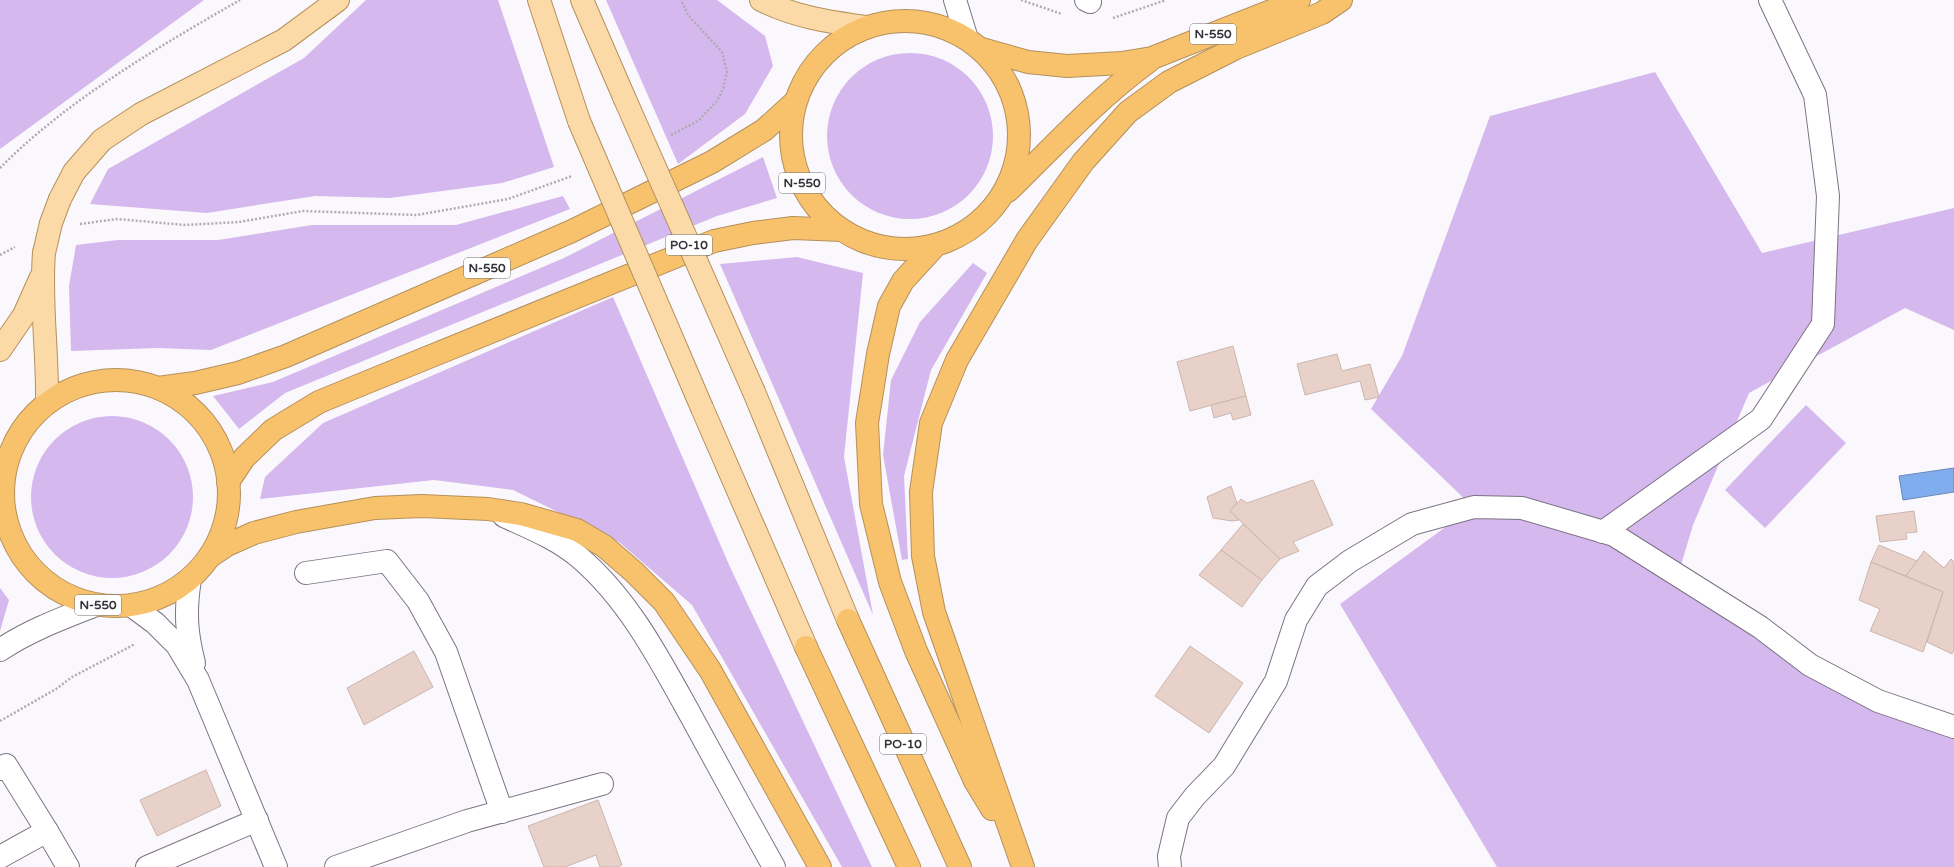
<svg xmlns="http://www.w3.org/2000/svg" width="1954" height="867" font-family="'Varela Round',sans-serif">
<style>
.green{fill:#d4b8ee}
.water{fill:#7fadee;stroke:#6988b8}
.building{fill:#e8d1c8;stroke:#ccb5ad}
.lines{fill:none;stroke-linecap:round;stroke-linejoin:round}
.minor-casing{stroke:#7c7384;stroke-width:24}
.major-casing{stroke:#b4905c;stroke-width:24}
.highway-casing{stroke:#b4905c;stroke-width:24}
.path{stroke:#aeacb1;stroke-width:2.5;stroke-dasharray:2 2;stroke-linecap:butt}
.minor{stroke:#fff;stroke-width:22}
.major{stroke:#fbdaa7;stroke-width:22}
.highway{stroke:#f8c26d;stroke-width:22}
.major-bridge-casing{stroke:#b4905c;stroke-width:24;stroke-linecap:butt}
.major-bridge{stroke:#fbdaa7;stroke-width:22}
.labels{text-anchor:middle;stroke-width:4;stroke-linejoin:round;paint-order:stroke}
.shield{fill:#fff;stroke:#737076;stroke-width:1}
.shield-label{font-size:12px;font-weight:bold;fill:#37333b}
</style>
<rect width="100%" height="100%" fill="#faf8fc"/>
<!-- green -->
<g class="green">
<polygon points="0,0 204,0 0,149"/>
<polygon points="366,0 498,0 554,167 502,183 390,198 315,196 207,213 90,204 108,169 304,58"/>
<polygon points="606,0 717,0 765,36 773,66 745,114 678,164"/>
<circle cx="910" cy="136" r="83"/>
<polygon points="1655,72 1762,253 1954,208 1954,330 1905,308 1749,393 1693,525 1678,575 1810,665 1954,727 1954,867 1497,867 1340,604 1473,507 1371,409 1402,356 1490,116"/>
<polygon points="763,157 777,198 717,216 285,393 239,429 213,396 273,382 564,258"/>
<polygon points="563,196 570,209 211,350 158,348 71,351 69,286 76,245 118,240 218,240 312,225 456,225"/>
<polygon points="797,257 863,273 844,457 873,615 720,264"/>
<polygon points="973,263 987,273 931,370 904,476 908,559 902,560 883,455 891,380 920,322"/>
<polygon points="613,297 730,567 872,867 842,867 692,605 619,542 513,490 434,480 260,499 265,477 323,423"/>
<polygon points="1806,405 1846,443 1765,528 1725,490"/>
<circle cx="112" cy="497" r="81"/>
<polygon points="0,588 9,600 0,631"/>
</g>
<!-- water -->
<polygon class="water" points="1954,468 1954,492 1903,500 1899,476"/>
<!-- building -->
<g class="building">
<polygon points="1233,346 1246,396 1190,411 1177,362"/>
<polygon points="1337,354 1342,371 1370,364 1379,397 1365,400 1360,381 1305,395 1297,364"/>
<polygon points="1246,396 1251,415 1233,420 1231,413 1214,418 1211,405"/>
<polygon points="1313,480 1333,525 1293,542 1299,551 1280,559 1230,511 1241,499 1247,503"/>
<polygon points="1231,486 1237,503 1230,511 1239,520 1232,521 1213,518 1207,497"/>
<polygon points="1914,511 1917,532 1906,533 1907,539 1880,542 1876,516"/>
<polygon points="1243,524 1280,559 1262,580 1221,550"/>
<polygon points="1879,545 1917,561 1906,576 1871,562"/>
<polygon points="1221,550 1262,580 1242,607 1199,575"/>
<polygon points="1924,551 1944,568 1951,559 1954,562 1954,650 1952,654 1927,642 1943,592 1906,576"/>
<polygon points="1871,562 1943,592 1923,652 1870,631 1880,609 1859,600"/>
<polygon points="1190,646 1243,683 1209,733 1155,696"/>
<polygon points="414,651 433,687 364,725 347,688"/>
<polygon points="206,770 221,806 157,836 140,800"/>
<polygon points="598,800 622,865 617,867 600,867 596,855 565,867 544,867 528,826"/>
</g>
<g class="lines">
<!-- minor casing -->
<g class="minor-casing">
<g id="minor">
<polyline points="955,0 967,39"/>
<polyline points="1086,0 1090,2"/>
<path d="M504,516C530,528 558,539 580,558C629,600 660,660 691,716C718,766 746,817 774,867"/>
<polyline points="1603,532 1761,419 1823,324 1828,196 1815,95 1770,0"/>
<polyline points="306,573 387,561 418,601 446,652 502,812"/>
<path d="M190,579C185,611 186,632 194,663"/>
<polyline points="132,606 155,623 177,645 198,680 276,867"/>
<path d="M0,650C30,630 63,618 96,605"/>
<polyline points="0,769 6,765 47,831 68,867"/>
<polyline points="0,857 47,831"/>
<polyline points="147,867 257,820"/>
<polyline points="336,867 467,821 602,784"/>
<polyline points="1170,867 1169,856 1178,818 1195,796 1224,766 1276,681 1296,620 1317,586 1350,561 1412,524 1474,507 1522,508 1614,535 1760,627 1810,665 1878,701 1954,727"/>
</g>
</g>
<!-- major casing -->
<g class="major-casing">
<g id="major">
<polyline points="539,0 579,121"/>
<polyline points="582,0 624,97"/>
<path d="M761,0C795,17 829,22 866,27"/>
<polyline points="60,199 74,172 102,140 141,114 284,40 338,0"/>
<path d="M44,253C40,302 48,353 47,403"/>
<polyline points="0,350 24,315 41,277"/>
<polyline points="754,392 848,620"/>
<polyline points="702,408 806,647"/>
</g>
</g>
<!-- highway casing -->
<g class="highway-casing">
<g id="highway">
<circle cx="905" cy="135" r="114"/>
<polyline points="982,49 1028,62 1067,66 1122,63 1152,58 1299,0"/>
<path d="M1008,191C1054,146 1097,99 1149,61"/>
<polyline points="935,246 903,281 889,306 878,354 867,423 871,504 890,582 916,651 975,781 992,809"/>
<circle cx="116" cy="493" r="113"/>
<polyline points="158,388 195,383 238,373 286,356 572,231 712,162 764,130 795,102"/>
<polyline points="228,482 244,458 273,430 319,402 365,383 714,241 753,233 793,228 842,230"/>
<polyline points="209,557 227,545 254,533 296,522 375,508 422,506 488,509 521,514 577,530 604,546 634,572 664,602 710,670 820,867"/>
<polyline points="848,620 960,867"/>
<polyline points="806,647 909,867"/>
<polyline points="1023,867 934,612 923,556 921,492 931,423 957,360 1027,240 1083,162 1128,112 1169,82 1236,48 1322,13 1341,0"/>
</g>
</g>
<!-- path -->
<g class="path">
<polyline points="1021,0 1062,14"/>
<polyline points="1113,18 1166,0"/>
<polyline points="671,135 698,121 717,101 723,89 727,72 722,52 688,15 681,0"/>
<path d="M0,168C66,101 158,47 240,0"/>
<polyline points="80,224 117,219 185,225 239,222 303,211 417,215 508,199 572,176"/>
<polyline points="0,255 15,247"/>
<polyline points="0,721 56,689 72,677 135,644"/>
</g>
<!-- minor -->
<use href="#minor" class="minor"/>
<!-- major -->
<use href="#major" class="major"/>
<!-- highway -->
<use href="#highway" class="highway"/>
<!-- major-bridge casing -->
<g class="major-bridge-casing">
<g id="major-bridge">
<polyline points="624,97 754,392"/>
<polyline points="579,121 702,408"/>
<polyline points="44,253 51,223 60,199"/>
</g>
</g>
<!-- major-bridge -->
<use href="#major-bridge" class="major-bridge"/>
</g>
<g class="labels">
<!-- shield labels -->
<g class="shield">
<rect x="1190" y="24" width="46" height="20" rx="3"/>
<rect x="779" y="173" width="46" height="20" rx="3"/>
<rect x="666" y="235" width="46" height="20" rx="3"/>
<rect x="464" y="258" width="46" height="20" rx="3"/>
<rect x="75" y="595" width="46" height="20" rx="3"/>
<rect x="880" y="734" width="46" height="20" rx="3"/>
</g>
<g class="shield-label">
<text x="1213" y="38">N-550</text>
<text x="802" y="187">N-550</text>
<text x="689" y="249">PO-10</text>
<text x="487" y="272">N-550</text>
<text x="98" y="609">N-550</text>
<text x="903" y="748">PO-10</text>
</g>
</g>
</svg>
